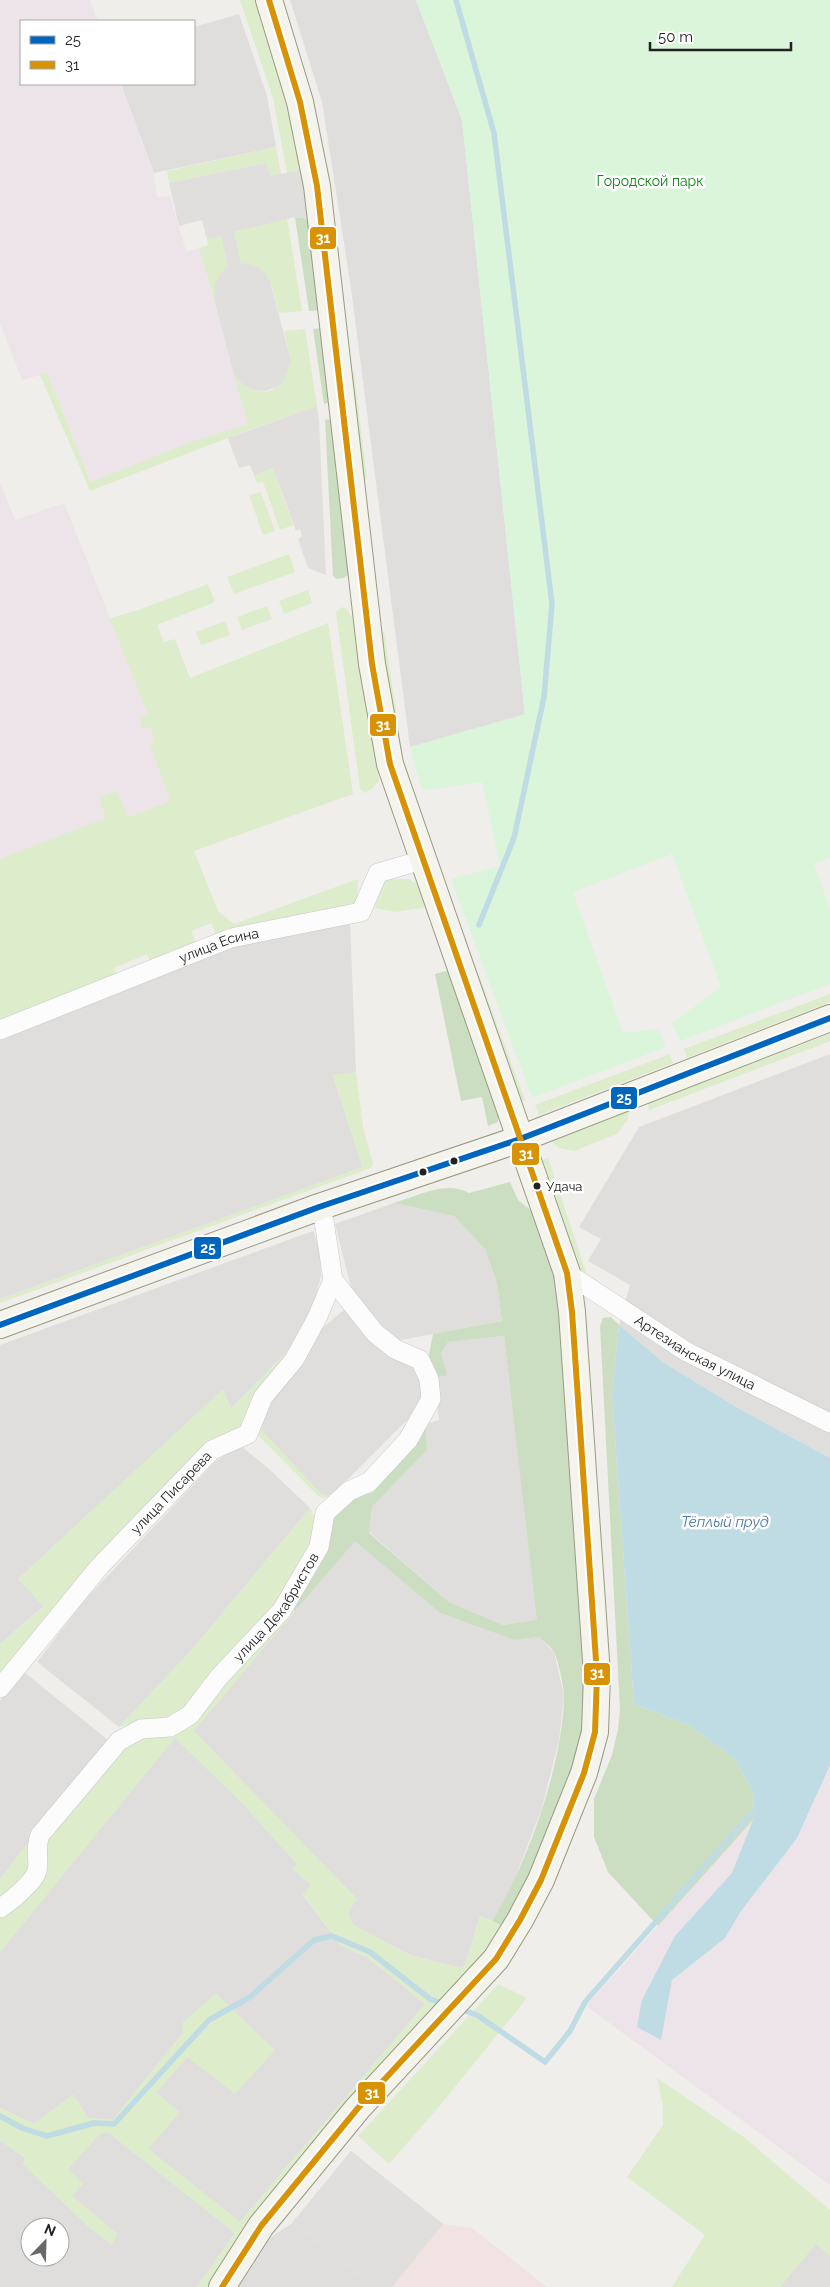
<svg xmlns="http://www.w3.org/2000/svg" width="830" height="2287" font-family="Raleway,sans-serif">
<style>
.residential{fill:#dfdedc;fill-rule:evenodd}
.commercial{fill:#f1e3e1}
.industrial{fill:#ede4e9}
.grass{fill:#ddeccb}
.forest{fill:#cbdec1}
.park{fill:#daf5da}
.parking{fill:#e0dfde}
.water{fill:#bfdbe3}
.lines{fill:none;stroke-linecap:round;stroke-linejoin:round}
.stream{stroke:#bfdbe3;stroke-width:5.5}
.street-casing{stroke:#c9c8c7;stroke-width:20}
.secondary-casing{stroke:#999a82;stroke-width:28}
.street{stroke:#fdfcfc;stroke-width:19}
.secondary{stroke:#f4f4ed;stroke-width:26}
.bus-1-casing{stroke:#fff;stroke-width:10}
.bus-2-casing{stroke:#fff;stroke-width:10}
.bus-1{stroke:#0065bd;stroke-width:6}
.bus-2{stroke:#d79205;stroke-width:6}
.bus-dot{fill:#222;stroke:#fff;stroke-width:2}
.labels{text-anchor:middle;stroke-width:5;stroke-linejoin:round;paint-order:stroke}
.bus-label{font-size:13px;fill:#222;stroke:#fff;text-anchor:start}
.park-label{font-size:14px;fill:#0c8416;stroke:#fff}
.street-label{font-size:14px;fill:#222;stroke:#fff}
.water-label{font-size:15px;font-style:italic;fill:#4a7aab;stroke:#fff}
.line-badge{stroke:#fff;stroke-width:2}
.badge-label{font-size:14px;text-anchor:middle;font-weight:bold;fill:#fff}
</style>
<rect width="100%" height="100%" fill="#f0eeeb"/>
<!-- residential -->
<g class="residential">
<polygon points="290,0 416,0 462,120 525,715 410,747 351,288 322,102"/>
<polygon points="239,14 267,96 276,147 154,173 121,84 194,84 194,27"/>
<polygon points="350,922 356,1072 333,1076 363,1167 0,1299 0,1038 237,945"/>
<polygon points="830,1054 830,1458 743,1411 664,1363 619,1325 630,1285 588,1261 601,1239 579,1227 639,1127"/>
<polygon points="394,1203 454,1216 485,1249 497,1283 502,1321 396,1341 379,1329 352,1291 335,1224"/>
<polygon points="313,1231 320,1248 321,1276 311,1314 297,1341 231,1409 223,1390 18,1579 44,1606 0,1644 0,1345"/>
<polygon points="345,1309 387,1355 415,1365 425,1392 411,1416 330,1497 321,1494 263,1432 261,1419 269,1403 312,1337"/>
<polygon points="504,1336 538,1621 503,1625 449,1602 369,1532 372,1507 427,1450 426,1424 439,1420 434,1378 441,1354 448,1342"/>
<polygon points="240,1445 269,1469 310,1508 189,1653 119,1727 37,1662 83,1602 215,1462"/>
<polygon points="355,1540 440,1613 514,1640 539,1637 554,1652 564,1696 559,1740 542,1808 508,1896 492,1921 480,1916 465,1965 461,1968 410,1955 353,1925 348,1914 356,1898 193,1731"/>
<polygon points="24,1672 108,1740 0,1879 0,1701"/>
<polygon points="175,1737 245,1806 297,1864 293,1869 311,1885 303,1895 341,1946 367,1957 425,2004 240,2222 148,2149 156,2092 187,2057 184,2022 182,2034 113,2120 88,2118 73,2095 34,2124 0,2108 0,1952"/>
<path d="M100,2133H109L235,2233L197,2287H0V2140L25,2158L23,2164L91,2229L117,2234L72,2196L67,2169ZM30,2227H60V2257H30Z"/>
<polygon points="292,2223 374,2287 239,2287 271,2237"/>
<polygon points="816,2243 830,2256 830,2287 780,2287"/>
</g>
<!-- commercial -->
<polygon class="commercial" points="351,2151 443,2224 472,2228 547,2287 374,2287 292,2223"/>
<!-- industrial -->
<g class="industrial">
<polygon points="0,0 90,0 98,21 21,21 21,84 121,84 154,173 157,197 170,196 186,251 199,248 248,424 91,482 47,373 22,380 0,323"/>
<polygon points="0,483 15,520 64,503 110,618 138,610 157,625 236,826 191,844 0,1002"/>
<polygon points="830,1692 830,2185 586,2006 753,1820"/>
</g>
<!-- grass -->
<g class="grass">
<polygon points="240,0 259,0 272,37 302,165 296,171 287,173 273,98"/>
<polygon points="276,147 281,174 270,176 266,163 169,183 167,171"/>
<path d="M287,218L302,311L279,313C272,287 272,268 241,263L234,232Z"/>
<path d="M221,235L228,267C217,277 215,285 214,300L199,248L208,245L207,239Z"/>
<path d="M305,329L317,406L249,430L90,491L40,375L47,373L91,482L191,442L248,424L234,375C244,385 264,400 277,386C283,379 287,369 291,361L284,331Z"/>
<polygon points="354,372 367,479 360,480 348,373"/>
<polygon points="273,468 293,525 280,530 263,482 257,483 254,475"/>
<polygon points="261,492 275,531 263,535 249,495"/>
<polygon points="289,554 295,572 234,594 227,577"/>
<polygon points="208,584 215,602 157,625 164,642 175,639 190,678 328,623 353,794 194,851 218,911 234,924 358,879 357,907 217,937 211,923 191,931 197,944 150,963 147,954 114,968 117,977 0,1024 0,859 106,818 99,798 117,791 128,817 171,801 149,743 155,741 150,727 143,729 139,718 148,714 110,619 138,610"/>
<polygon points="308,590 312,603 284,614 279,601"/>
<polygon points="267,606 272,619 242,630 237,617"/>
<polygon points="341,607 347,609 353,619 379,780 373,788 365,793 360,789 336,612"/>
<polygon points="225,621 230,635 201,645 196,632"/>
<polygon points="384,632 402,750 395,752 378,633"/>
<polygon points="404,763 436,859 525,1100 518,1103 398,765"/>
<polygon points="387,879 408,879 420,885 429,907 395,912 375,908 379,885"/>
<polygon points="830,994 830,1002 687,1058 684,1049"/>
<polygon points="830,1034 830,1041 649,1110 648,1103"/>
<polygon points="670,1054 673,1063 539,1115 535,1105"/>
<polygon points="356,1072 363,1127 373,1163 371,1168 0,1303 0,1299 362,1167 333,1075"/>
<polygon points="629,1111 628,1119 617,1134 574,1151 559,1148 552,1141"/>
<polygon points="548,1158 586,1272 582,1274 543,1160"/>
<polygon points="297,1341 241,1432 0,1678 0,1644 44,1607 18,1579 223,1389 231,1409"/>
<polygon points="261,1419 263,1432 321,1494 330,1497 323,1498 318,1496 256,1433"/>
<polygon points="310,1508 314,1516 315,1532 310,1548 279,1607 189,1710 169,1722 137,1723 119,1727 189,1653"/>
<polygon points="291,1609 295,1611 194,1731 357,1899 348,1913 354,1925 410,1955 461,1968 465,1965 480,1916 507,1928 210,2287 197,2287 235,2233 109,2133 101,2133 68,2169 83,2184 72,2196 117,2234 112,2245 91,2229 23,2164 25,2158 0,2140 0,2108 34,2124 73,2095 88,2118 113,2120 182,2034 183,2022 216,1993 275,2050 235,2094 187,2057 156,2092 180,2112 148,2149 240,2222 425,2004 367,1957 341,1946 303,1894 311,1885 293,1869 297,1864 245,1806 175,1738 0,1952 0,1915 45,1848 49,1834 122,1744 142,1735 170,1733"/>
<polygon points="28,1843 31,1870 0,1898 0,1879"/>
<polygon points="498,1984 527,1998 438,2108 389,2164 358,2136"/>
<polygon points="657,2078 745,2138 830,2210 830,2256 816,2244 780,2287 672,2287 705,2235 627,2177 663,2125 663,2106"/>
</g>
<!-- forest -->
<g class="forest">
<polygon points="295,217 304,218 312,224 319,310 309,311"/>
<polygon points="323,328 332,401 324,404 313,329"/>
<polygon points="331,419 349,574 344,578 337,579 333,576 325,420"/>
<polygon points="453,969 498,1110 498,1122 488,1126 482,1097 461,1101 435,974"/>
<path d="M510,1182L518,1200L537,1215L556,1273L589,1674L584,1730L565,1796L507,1928L492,1921C528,1862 562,1767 564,1698C564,1686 559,1665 555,1654C552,1647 544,1642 539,1637L514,1640L440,1613L355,1541L295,1611L291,1609L333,1518L352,1499L373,1492L416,1443L426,1424L427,1450L372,1507L369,1533L449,1602L503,1625L537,1620L504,1336L448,1342L441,1354L447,1375L434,1378L428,1360L433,1334L502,1321L497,1283L485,1249L454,1216L394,1203C418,1196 446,1180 469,1193Z"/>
<polygon points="611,1317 619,1325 612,1395 634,1704 689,1725 734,1758 754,1794 753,1820 658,1926 608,1872 594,1837 594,1799 612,1755 618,1729 620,1710 600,1326 603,1318"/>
</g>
<!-- park -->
<polygon class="park" points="416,0 830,0 830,858 814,864 830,909 830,984 680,1041 672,1023 721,987 672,854 573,892 623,1033 658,1029 666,1047 532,1098 451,879 500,866 482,782 422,791 410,747 525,714 462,120"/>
<!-- parking -->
<g class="parking">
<polygon points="266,163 270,176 296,171 302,165 312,224 304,218 295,217 234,232 241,263 254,265 264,272 270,281 291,361 284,381 276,387 265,391 254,390 244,385 234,375 214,300 215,285 220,274 228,266 221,236 207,239 202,220 179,226 169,183"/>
<polygon points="317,406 319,421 326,575 308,568 298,539 302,536 300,529 296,531 273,468 254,475 250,465 239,468 228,438"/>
<polygon points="351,2151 443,2224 392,2287 374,2287 292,2223"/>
</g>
<!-- water -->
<polygon class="water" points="619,1325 664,1363 743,1411 830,1458 830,1765 797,1838 741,1911 725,1938 672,1980 661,2040 637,2027 642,2000 675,1936 732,1873 753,1820 754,1794 734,1758 689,1725 634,1704 612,1395"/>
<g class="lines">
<!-- stream -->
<g class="stream">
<polyline points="456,0 494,133 552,604 544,697 514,838 479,925"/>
<polyline points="460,2009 477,2015 545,2062 570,2031 585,2002 748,1817 760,1809"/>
<polyline points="0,2116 22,2128 47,2136 94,2123 114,2124 209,2020 250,1997 314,1940 332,1936 370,1952 430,1999 445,2004"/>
</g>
<!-- street casing -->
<g class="street-casing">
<g id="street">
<path id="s1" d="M0,1030L231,938L361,912L378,873L422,860"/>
<path id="s2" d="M567,1273L687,1352L830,1423"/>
<path id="s3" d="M0,1688L100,1566L212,1450L248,1434L263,1397L294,1360L317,1318L333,1280L324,1221L319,1207"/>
<path id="s4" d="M0,1908C10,1902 34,1882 37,1871C40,1859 34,1851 40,1835L119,1741L141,1729L170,1727L190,1715L219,1677L282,1610L319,1547L325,1513L349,1491L369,1482L408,1440L431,1399L429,1379L420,1360L395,1349L375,1333L333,1280"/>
</g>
</g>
<!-- secondary casing -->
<g class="secondary-casing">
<g id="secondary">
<polyline points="0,1325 319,1207 520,1139 830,1018"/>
<polyline points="222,2287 261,2226 358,2108 496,1959 520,1920 541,1880 584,1773 595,1732 597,1675 572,1312 567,1273 390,764 372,664 317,186 300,102 269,0"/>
</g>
</g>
<!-- street -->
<use href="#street" class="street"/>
<!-- secondary -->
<use href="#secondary" class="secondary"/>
<!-- bus-1 casing -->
<g class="bus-1-casing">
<polyline id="bus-1" points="0,1325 319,1207 520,1139 830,1018"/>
</g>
<!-- bus-2 casing -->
<g class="bus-2-casing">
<polyline id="bus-2" points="222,2287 261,2226 358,2108 496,1959 520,1920 541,1880 584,1773 595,1732 597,1675 572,1312 567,1273 390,764 372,664 317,186 300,102 269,0"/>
</g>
<!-- bus-1 -->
<use href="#bus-1" class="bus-1"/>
<!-- bus-2 -->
<use href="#bus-2" class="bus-2"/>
</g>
<!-- markers -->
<g class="bus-dot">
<circle cx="454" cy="1161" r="4.5"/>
<circle cx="423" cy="1172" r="4.5"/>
<circle cx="537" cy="1186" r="4.5"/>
</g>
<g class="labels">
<!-- bus labels -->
<g class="bus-label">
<text x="546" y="1191">Удача</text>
</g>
<!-- park labels -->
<g class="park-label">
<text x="650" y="186">Городской парк</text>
</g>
<!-- street labels -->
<g class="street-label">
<text dy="5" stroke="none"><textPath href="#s1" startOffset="235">улица Есина</textPath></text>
<text dy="5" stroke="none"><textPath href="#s2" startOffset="151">Артезианская улица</textPath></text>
<text dy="5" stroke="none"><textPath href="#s3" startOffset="260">улица Писарева</textPath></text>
<text dy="5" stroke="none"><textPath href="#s4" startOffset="428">улица Декабристов</textPath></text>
</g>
<!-- water labels -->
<g class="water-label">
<text x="725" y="1527">Тёплый пруд</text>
</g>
</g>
<g class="line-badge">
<rect x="309" y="226" width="28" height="24" rx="5" fill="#d79205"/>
<rect x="369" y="713" width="28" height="24" rx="5" fill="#d79205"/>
<rect x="610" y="1086" width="28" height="24" rx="5" fill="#0065bd"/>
<rect x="511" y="1142" width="29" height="24" rx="5" fill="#d79205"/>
<rect x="193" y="1236" width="29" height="24" rx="5" fill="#0065bd"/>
<rect x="583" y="1662" width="28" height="24" rx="5" fill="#d79205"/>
<rect x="357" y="2081" width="29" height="24" rx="5" fill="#d79205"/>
</g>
<g class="badge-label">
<text x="323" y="243">31</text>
<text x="383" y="730">31</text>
<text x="624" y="1103">25</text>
<text x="526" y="1159">31</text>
<text x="208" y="1253">25</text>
<text x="597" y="1678">31</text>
<text x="372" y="2098">31</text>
</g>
<!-- legend -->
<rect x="20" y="20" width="175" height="65" fill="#ffffff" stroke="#a7a7a7"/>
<rect x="30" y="36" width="25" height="8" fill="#0065bd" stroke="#a7a7a7"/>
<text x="65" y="45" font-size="15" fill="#222222">25</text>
<rect x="30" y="61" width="25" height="8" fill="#d79205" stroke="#a7a7a7"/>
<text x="65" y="70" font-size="15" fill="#222222">31</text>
<!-- north arrow -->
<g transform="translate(45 2242) rotate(23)"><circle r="24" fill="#ffffff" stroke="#a7a7a7"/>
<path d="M0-4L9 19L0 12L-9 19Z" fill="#6a6968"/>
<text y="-8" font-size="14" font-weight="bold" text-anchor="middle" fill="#222222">N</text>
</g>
<!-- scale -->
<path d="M650 42v8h141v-8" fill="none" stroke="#222222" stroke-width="2.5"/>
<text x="658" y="42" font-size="15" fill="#222222" stroke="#ffffff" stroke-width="4" paint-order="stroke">50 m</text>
</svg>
